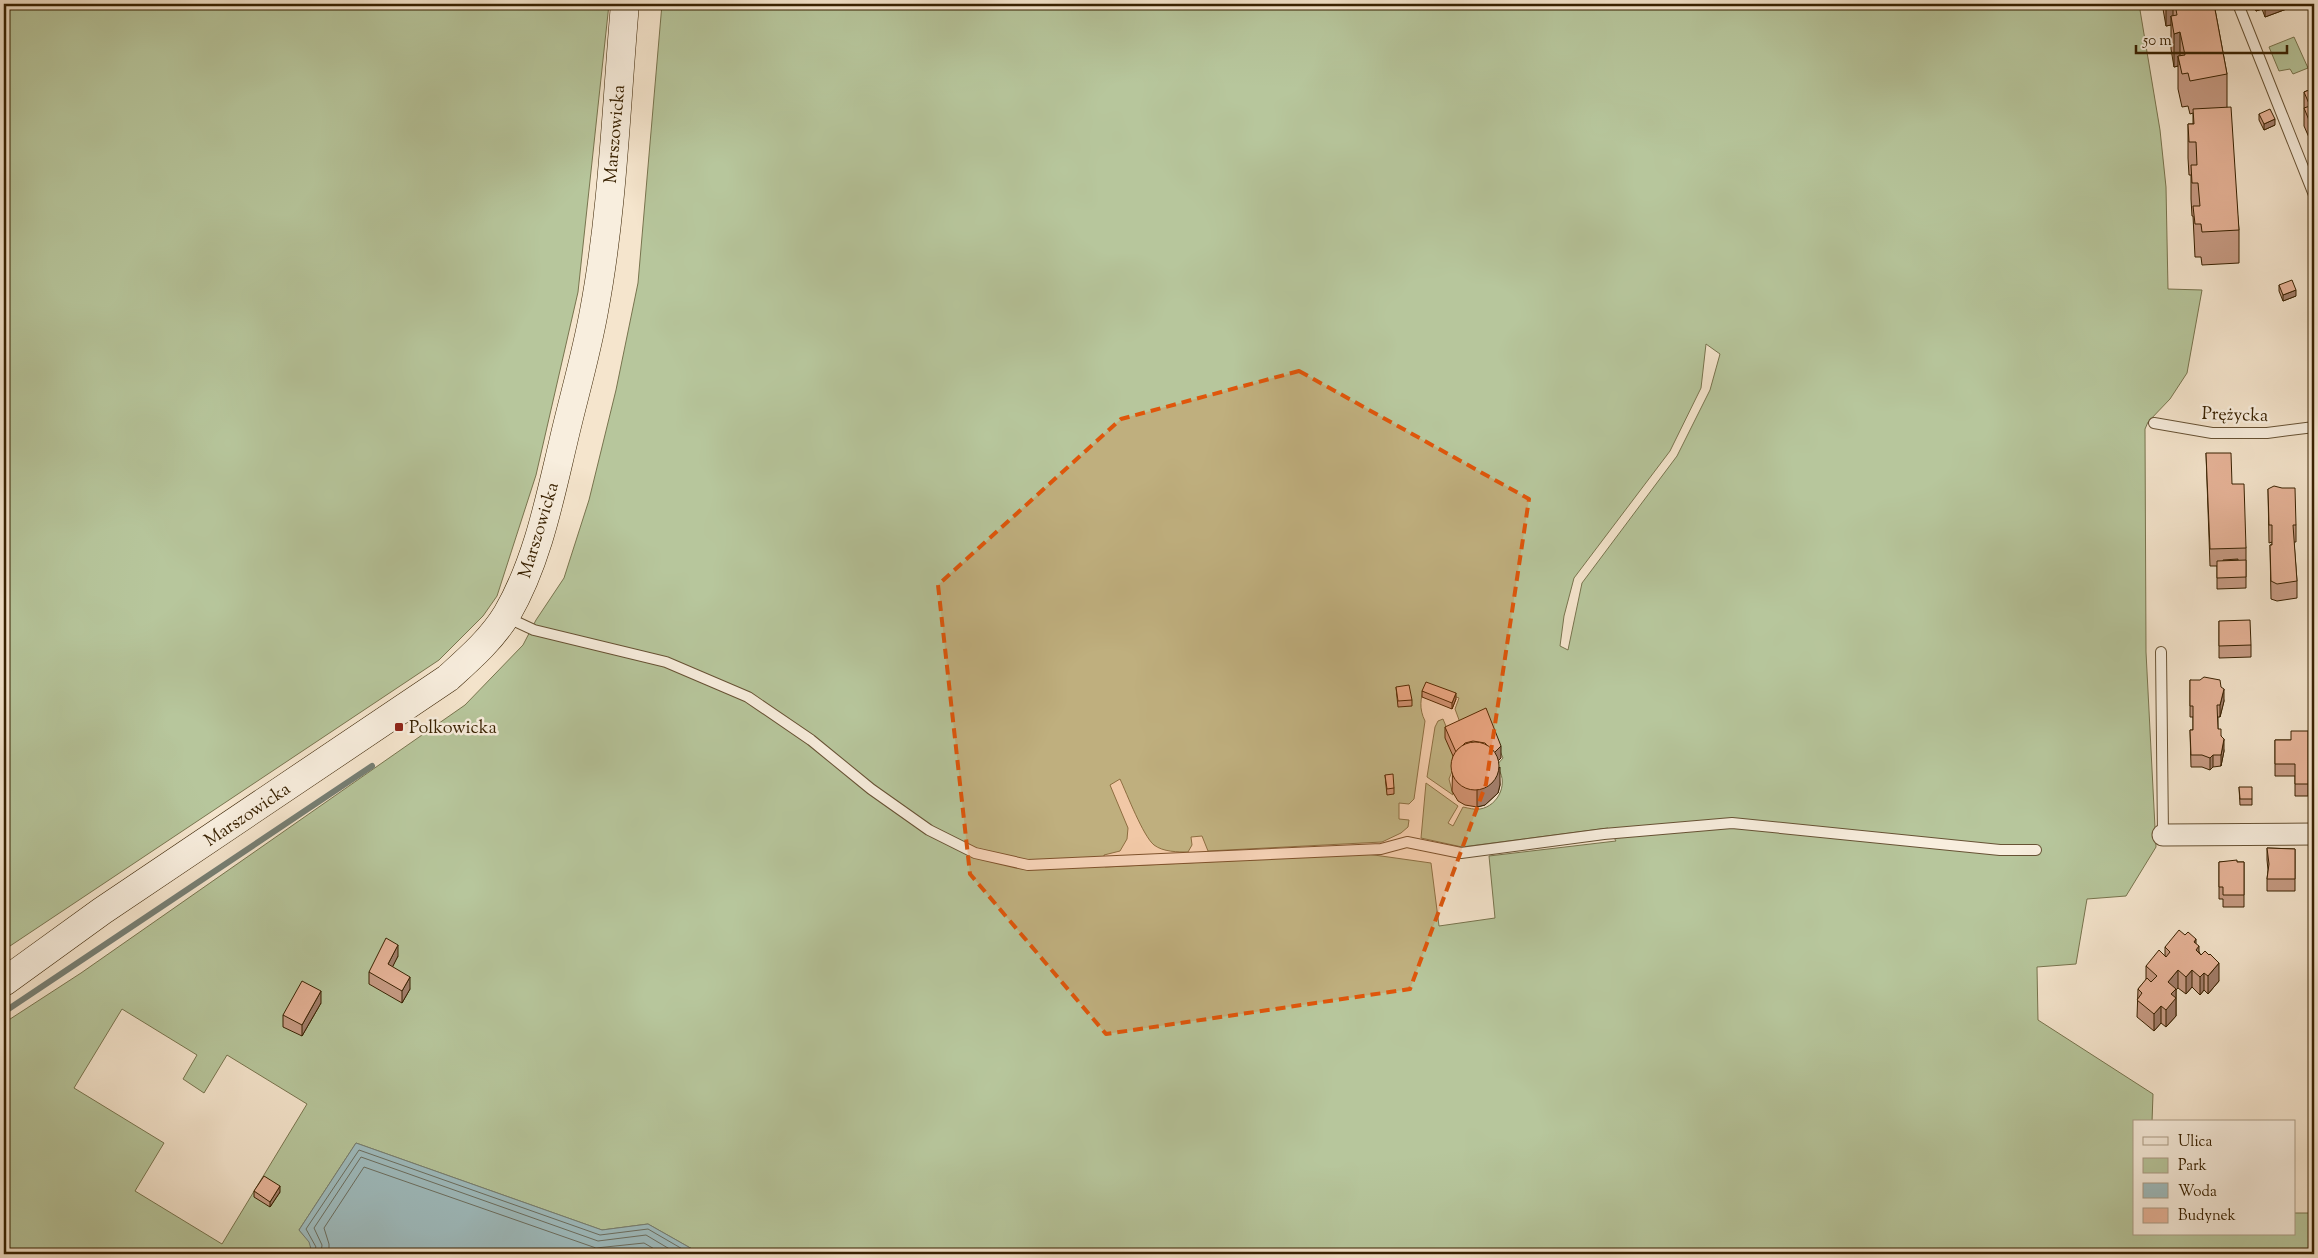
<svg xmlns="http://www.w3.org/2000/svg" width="2318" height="1258" font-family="'Sorts Mill Goudy',serif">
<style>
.green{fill:#b7c69c;stroke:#78744e;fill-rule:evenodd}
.water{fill:#9fbdc0;stroke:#767f74}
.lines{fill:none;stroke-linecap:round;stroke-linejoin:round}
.shore{stroke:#6c6f60;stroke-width:1}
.stream{stroke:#767f74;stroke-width:6}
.lane-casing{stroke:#675234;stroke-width:12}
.street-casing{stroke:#675234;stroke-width:23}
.secondary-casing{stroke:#382101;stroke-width:29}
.lane{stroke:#f8eede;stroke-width:10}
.street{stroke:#f8eede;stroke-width:21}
.secondary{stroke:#f8eede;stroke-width:28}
.wall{fill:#c79b84;stroke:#382101}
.shaded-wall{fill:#a27e6b;stroke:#382101}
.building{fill:#e7b499;stroke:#382101}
.marked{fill:#df560b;fill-opacity:0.2;stroke:#df560b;stroke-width:4;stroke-dasharray:10 6;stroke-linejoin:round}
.poi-dot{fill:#8f2418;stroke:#f8eede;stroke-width:2}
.labels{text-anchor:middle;stroke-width:5;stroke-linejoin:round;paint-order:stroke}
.street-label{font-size:18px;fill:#382101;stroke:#f8eede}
.poi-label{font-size:18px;fill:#382101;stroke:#f8eede;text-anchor:start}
</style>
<rect width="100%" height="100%" fill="#f5e5cd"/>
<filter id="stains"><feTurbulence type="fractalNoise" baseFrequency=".004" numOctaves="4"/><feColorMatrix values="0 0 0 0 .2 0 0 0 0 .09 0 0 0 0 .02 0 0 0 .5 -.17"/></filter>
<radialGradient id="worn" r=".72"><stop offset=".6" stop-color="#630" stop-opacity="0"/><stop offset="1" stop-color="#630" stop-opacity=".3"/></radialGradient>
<!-- green -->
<g class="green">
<polygon points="4,4 609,4 578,292 536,475 497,596 483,616 439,660 4,950"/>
<path d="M662,4H2139L2160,130L2166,187L2168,289L2202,290L2187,373L2170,399L2148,422L2145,429L2146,652L2156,847L2126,896L2087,899L2076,964L2037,967L2038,1020L2153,1094L2152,1122H2134V1234H2294V1213H2314V1254H701L648,1224L602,1230L356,1143L299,1230L310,1242L311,1249L306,1253L4,1254V1023L81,973L465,705L523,645L536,620L564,578L589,500L616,390L638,283ZM1706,344L1720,354L1710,390L1677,456L1582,583L1568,650L1560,646L1564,616L1574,578L1670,451L1701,388ZM1425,686L1459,698L1455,709L1462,728L1486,718L1503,758L1496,766C1510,781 1499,806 1480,809C1475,810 1468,808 1463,807L1453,826L1448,823L1458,806L1426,783L1421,838L1462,847L1608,828L1616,841L1489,856L1495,918L1439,926L1431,863L1367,854L1105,867L1104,855L1120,851L1127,839L1128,828L1110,785L1120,779C1127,794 1143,836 1154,845C1163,852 1178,852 1188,852L1192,845L1191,837L1202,836L1208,851L1382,842L1401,833L1408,827L1409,820L1399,819V803L1409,804L1414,799L1425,721C1419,709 1420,698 1425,686ZM122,1009L197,1055L183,1079L204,1093L227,1055L307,1104L222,1244L135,1191L164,1143L74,1088Z"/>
<polygon points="2294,37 2308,68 2293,74 2290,69 2279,71 2269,47"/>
<polygon points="1443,719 1450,736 1468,730 1449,779 1453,795 1427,777 1435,727 1438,721"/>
</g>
<!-- water -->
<polygon class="water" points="356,1143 602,1230 648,1224 701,1254 293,1254 306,1253 311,1249 309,1242 299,1230"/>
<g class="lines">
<!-- shore -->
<g class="shore">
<polyline points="312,1254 316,1247 306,1229 359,1150 600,1235 648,1229 691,1254"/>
<polyline points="321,1254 322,1245 314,1228 361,1157 598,1241 646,1235 678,1254"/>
<polyline points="329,1254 329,1244 324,1228 364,1167 596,1248 644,1243 663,1254"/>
</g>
<!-- stream -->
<polyline class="stream" points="4,1012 372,766"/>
<!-- lane casing -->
<g class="lane-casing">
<g id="lane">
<polyline points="2238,4 2314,195"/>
<polyline points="2154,423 2212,433 2267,433 2314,427"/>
<polyline points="506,617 534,630 666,662 748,697 811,740 871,789 929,830 975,853 1028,865 1381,849 1407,842 1461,853 1604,834 1732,823 2000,850 2036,850"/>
<polyline points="2161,652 2163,835"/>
</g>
</g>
<!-- street casing -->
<g class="street-casing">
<polyline id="street" points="2163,835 2314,834"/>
</g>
<!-- secondary casing -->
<g class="secondary-casing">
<path id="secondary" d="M4,982L102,911L448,678C469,659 492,639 507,614C537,562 549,502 563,443C573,399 586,356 594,311C613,210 616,106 625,4"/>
</g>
<!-- lane -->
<use href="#lane" class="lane"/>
<!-- street -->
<use href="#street" class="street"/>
<!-- secondary -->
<use href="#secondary" class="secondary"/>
</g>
<!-- wall -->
<g class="wall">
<polygon points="2163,4 2214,4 2227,74 2227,107 2239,230 2239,263 2202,265 2201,257 2195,257 2193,216 2192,216 2191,199 2191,175 2189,175 2188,158 2188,124 2193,124 2193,113 2190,114 2188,106 2182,107 2178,89 2178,66 2174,67 2171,49 2171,25 2166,26 2163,9"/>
<polygon points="2253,4 2300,4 2265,17 2262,9 2256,11"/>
<polygon points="2314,88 2314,141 2311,142 2304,126 2304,92"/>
<polygon points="2259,114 2275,125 2264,130 2259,120"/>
<polygon points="2279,285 2296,296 2283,301 2279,291"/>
<polygon points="2206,453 2232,484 2246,548 2246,588 2217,589 2217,566 2210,566"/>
<polygon points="2268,489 2296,525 2296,542 2294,542 2297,581 2297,598 2277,601 2271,599 2270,545 2272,545 2272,542 2269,543"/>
<polygon points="2219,621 2251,645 2251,657 2219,658"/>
<polygon points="2190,680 2221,687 2224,701 2220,717 2218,717 2218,729 2221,736 2224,751 2221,766 2213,767 2210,770 2202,767 2191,767 2190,730 2193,730 2193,717 2190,717"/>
<polygon points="1396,687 1412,700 1412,706 1398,707"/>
<polygon points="1422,691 1456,699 1452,709 1422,697"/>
<polygon points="1445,727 1501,758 1498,761 1500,785 1498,793 1485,805 1477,807 1465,805 1458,801 1452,791 1453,756 1445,738"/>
<polygon points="2308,731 2308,796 2295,796 2295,776 2275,776 2275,740 2291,740"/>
<polygon points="1385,775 1394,788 1394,794 1387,795"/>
<polygon points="2239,787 2252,799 2252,805 2240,805"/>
<polygon points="2267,848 2295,849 2295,891 2267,891 2267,879 2268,870 2267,860"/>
<polygon points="2219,862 2244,862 2244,907 2223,907 2223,899 2219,899"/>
<polygon points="2196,944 2199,952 2219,981 2208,994 2204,990 2200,995 2192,987 2186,994 2178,988 2176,990 2176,1016 2166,1027 2161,1023 2154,1031 2137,1017 2138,989 2146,980 2146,966 2165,956 2165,947"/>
<polygon points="398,956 392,967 410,989 402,1003 369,984 369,972"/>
<polygon points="321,1003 302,1036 283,1027 283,1015"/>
<polygon points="254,1191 280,1192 270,1207 254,1197"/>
</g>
<!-- shaded-wall -->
<g class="shaded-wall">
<polygon points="2166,4 2173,4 2173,25 2171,16 2171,25 2166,26"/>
<polygon points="2256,4 2262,4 2262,9 2256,11"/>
<polygon points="2265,4 2300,4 2265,17"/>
<polygon points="2180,32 2180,65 2178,56 2178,66 2174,67 2174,34"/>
<polygon points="2275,119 2275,125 2264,130 2264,124"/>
<polygon points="2314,123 2314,141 2311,142 2311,125"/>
<polygon points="2296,290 2296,296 2283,301 2283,295"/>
<polygon points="2224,689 2224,701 2220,717 2220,705"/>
<polygon points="1456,693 1456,699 1452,709 1452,703"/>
<polygon points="2224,739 2224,751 2221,766 2221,755"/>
<polygon points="1501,746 1501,758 1493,766 1493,754"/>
<polygon points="2213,755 2213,767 2210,770 2210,758"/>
<polygon points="1500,767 1500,785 1498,793 1485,805 1477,807 1477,790"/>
<polygon points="2196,939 2196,949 2199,946 2199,964 2194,942"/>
<polygon points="398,945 398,956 388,976 388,964"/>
<polygon points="2219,963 2219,981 2208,994 2208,976"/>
<polygon points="2178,970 2178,988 2176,990 2176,1016 2166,1027 2166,1010 2168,982"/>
<polygon points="2192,970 2192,987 2186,994 2186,977"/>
<polygon points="2204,973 2204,990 2200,995 2200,977"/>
<polygon points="410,977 410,989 402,1003 402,991"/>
<polygon points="321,991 321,1003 302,1036 302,1025"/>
<polygon points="2161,1006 2161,1023 2154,1031 2154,1014"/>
<polygon points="280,1186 280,1192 270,1207 270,1202"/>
</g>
<!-- building -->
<g class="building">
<polygon points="2175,4 2214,4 2227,74 2190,81 2188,73 2182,74 2178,56 2185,55 2180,32 2174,34 2171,16 2177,15"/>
<polygon points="2314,88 2314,123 2311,125 2304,108 2310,106 2304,92"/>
<polygon points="2231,107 2239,230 2202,232 2201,224 2195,224 2193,206 2200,206 2198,183 2192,183 2191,165 2197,165 2196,142 2189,142 2188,124 2194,124 2193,109"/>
<polygon points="2270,109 2275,119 2264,124 2259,114"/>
<polygon points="2292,280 2296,290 2283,295 2279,285"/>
<polygon points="2206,453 2231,453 2232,484 2244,484 2246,548 2210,549"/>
<polygon points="2274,486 2282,488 2295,488 2296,525 2293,525 2297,581 2277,584 2271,581 2270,545 2272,545 2272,525 2269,525 2268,489"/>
<polygon points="2238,559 2238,560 2223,561 2223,560"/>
<polygon points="2246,560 2246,577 2217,578 2217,561"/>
<polygon points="2250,620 2251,645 2219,646 2219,621"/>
<polygon points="2204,677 2220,680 2221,687 2224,689 2220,705 2217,705 2218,729 2221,729 2221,736 2224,739 2221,755 2213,755 2210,758 2202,755 2191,755 2190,730 2193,730 2193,706 2190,706 2190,680 2200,680"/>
<polygon points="1426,682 1456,693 1452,703 1422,691"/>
<polygon points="1409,685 1412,700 1398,701 1396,687"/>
<polygon points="1486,708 1501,746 1494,753 1485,743 1473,741 1465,743 1456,752 1445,727"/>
<polygon points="2291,731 2308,731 2308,784 2295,784 2295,764 2275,764 2275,740 2291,740"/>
<circle cx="1475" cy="766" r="24"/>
<polygon points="1393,774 1394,788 1387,789 1385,775"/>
<polygon points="2239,787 2252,787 2252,799 2240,799"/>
<polygon points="2267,848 2295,849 2295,879 2267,879 2269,864"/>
<polygon points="2237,860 2237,862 2244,862 2244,895 2223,895 2223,887 2219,887 2219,862"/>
<polygon points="2179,930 2185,935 2188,932 2196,939 2194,942 2199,946 2196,950 2201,955 2205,951 2209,955 2210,954 2219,963 2208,976 2204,973 2200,977 2192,970 2186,977 2178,970 2168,982 2176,989 2171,994 2176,998 2166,1010 2161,1006 2154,1014 2137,1000 2142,993 2138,989 2147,978 2151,982 2157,976 2146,966 2159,950 2166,957 2170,952 2165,947"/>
<polygon points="386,938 398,945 388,964 410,977 402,991 369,972"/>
<polygon points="302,981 321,991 302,1025 283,1015"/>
<polygon points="264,1176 280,1186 270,1202 254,1191"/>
</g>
<!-- marked area -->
<path class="marked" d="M1299,371L1529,499L1486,784L1410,989L1106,1034L970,874L938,585L1121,419Z"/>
<!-- markers -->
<rect class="poi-dot" x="394" y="722" width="10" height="10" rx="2.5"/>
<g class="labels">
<!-- street labels -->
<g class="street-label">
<text transform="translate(614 134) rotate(-85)" y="6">Marszowicka</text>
<text transform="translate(2235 414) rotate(2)" y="6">Prężycka</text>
<text transform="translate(538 530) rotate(-73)" y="6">Marszowicka</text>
<text transform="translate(247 814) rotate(-34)" y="6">Marszowicka</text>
</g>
<!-- poi labels -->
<g class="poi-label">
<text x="409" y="733">Polkowicka</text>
</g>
</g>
<!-- margin -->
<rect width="2318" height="1258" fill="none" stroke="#f5e5cd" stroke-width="20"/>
<rect x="5" y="5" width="2308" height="1248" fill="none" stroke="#382101" stroke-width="2.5"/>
<rect x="10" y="10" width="2298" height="1238" fill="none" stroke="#382101"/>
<!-- legend -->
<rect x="2133" y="1120" width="162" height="115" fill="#f8eede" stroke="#ab9c86"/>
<rect x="2143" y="1137" width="25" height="8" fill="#f8eede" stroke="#ab9c86"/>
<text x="2178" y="1146" font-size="15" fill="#382101">Ulica</text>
<rect x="2143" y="1158" width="25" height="15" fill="#b7c69c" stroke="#ab9c86"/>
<text x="2178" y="1170" font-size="15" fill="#382101">Park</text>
<rect x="2143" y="1183" width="25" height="15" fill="#9fbdc0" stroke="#ab9c86"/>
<text x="2178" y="1196" font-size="15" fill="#382101">Woda</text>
<rect x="2143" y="1208" width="25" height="15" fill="#e7b499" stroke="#ab9c86"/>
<text x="2178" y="1220" font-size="15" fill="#382101">Budynek</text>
<!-- scale -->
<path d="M2136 45v8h151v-8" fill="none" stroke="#382101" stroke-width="2.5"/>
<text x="2143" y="45" font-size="15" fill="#382101" stroke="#f8eede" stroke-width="4" paint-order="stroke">50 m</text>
<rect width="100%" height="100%" filter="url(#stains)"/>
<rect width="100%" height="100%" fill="url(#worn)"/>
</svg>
